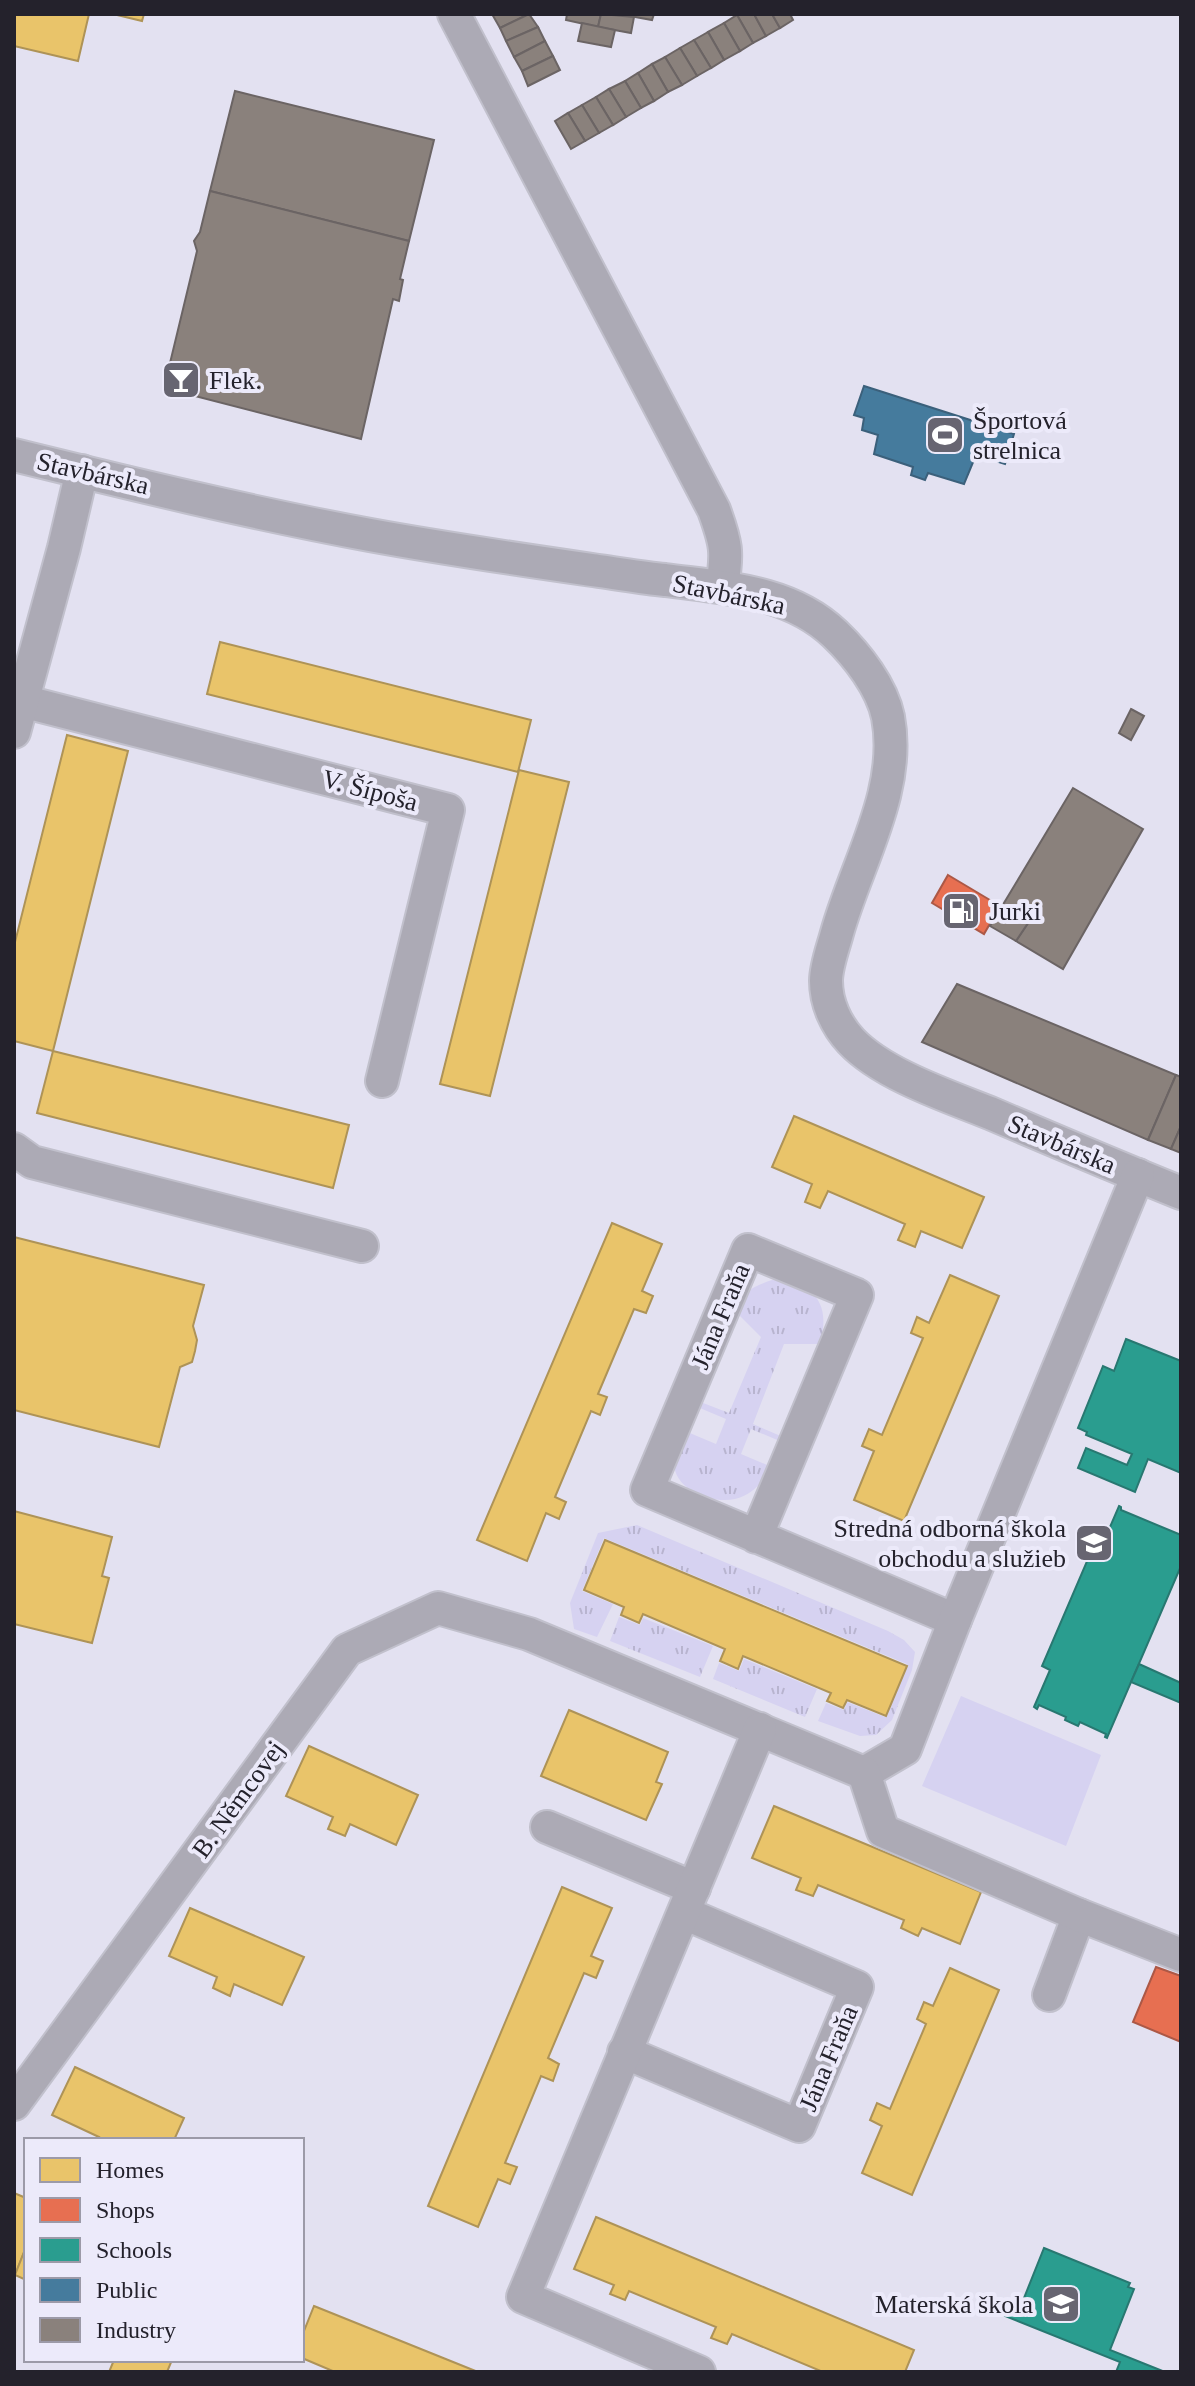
<svg xmlns="http://www.w3.org/2000/svg" width="1195" height="2386" font-family="Georgia,serif">
<style>
.grass{fill:url(#grass-tufts)}
.pitch{fill:#d6d2f1}
.homes{fill:#e9c46a;stroke:#ae9357;stroke-width:2}
.shops{fill:#e76f51;stroke:#ac5846;stroke-width:2}
.schools{fill:#2a9d8f;stroke:#287871;stroke-width:2}
.public{fill:#457b9d;stroke:#3b607b;stroke-width:2}
.industry{fill:#8a817c;stroke:#6b6464;stroke-width:2}
.lines{fill:none;stroke-linecap:round;stroke-linejoin:round}
.street-casing{stroke:#c1c0cc;stroke-width:36}
.street{stroke:#acaab5;stroke-width:32}
.labels{text-anchor:middle;stroke-width:8;stroke-linejoin:round;paint-order:stroke}
.poi-label{font-size:26px;fill:#24222c;stroke:#eceafa;text-anchor:start}
.street-label{font-size:26px;fill:#24222c;stroke:#eceafa}
</style>
<defs>
<pattern id="grass-tufts" width="24" height="20" patternUnits="userSpaceOnUse" patternTransform="scale(2)"><rect width="24" height="20" fill="#d6d2f1"/><path d="M3 7l-1-3M5 7V3M7 7l1-3M15 17l-1-3M17 17v-4M19 17l1-3" fill="none" stroke="#b8b4cf"/></pattern>
</defs>
<rect width="100%" height="100%" fill="#e3e1f1"/>
<!-- grass -->
<g class="grass">
<path d="M772,1280C813,1281 833,1304 819,1344H784L753,1424L783,1437L782,1442L751,1429L741,1454L772,1467C764,1481 752,1495 735,1499C712,1504 672,1490 674,1460C675,1451 682,1440 685,1431L716,1444L726,1419L695,1406L698,1401L729,1413L761,1337L735,1311C743,1291 752,1287 772,1280Z"/>
<polygon points="637,1525 888,1631 904,1640 915,1652 912,1670 892,1720 876,1735 860,1736 818,1721 826,1703 844,1710 847,1702 885,1717 907,1664 604,1538 582,1591 613,1604 597,1637 574,1629 570,1603 598,1533"/>
<polygon points="619,1617 640,1625 643,1618 713,1646 700,1677 610,1641"/>
<polygon points="744,1659 817,1689 805,1717 713,1679 719,1663 739,1671"/>
</g>
<!-- pitch -->
<polygon class="pitch" points="961,1696 1101,1755 1066,1846 922,1786"/>
<!-- homes -->
<g class="homes">
<polygon points="14,14 89,14 78,61 14,46"/>
<polygon points="113,14 144,14 142,21"/>
<polygon points="220,642 531,720 518,772 207,694"/>
<polygon points="67,735 128,751 53,1051 14,1041 14,946"/>
<polygon points="519,770 569,782 490,1096 440,1084"/>
<polygon points="53,1051 349,1125 333,1188 37,1113"/>
<polygon points="794,1116 984,1197 962,1248 921,1231 915,1247 898,1240 905,1224 828,1191 820,1208 805,1202 812,1184 772,1167"/>
<polygon points="612,1223 662,1244 642,1291 653,1296 646,1313 634,1309 598,1394 607,1397 600,1415 591,1411 555,1497 566,1502 559,1519 546,1513 527,1561 477,1540"/>
<polygon points="14,1237 204,1285 193,1326 197,1340 195,1351 192,1362 180,1367 159,1447 14,1410"/>
<polygon points="950,1275 999,1296 904,1521 854,1500 874,1451 862,1446 869,1429 882,1435 923,1338 911,1333 917,1317 929,1323"/>
<polygon points="14,1511 112,1537 102,1576 109,1578 92,1643 14,1624"/>
<polygon points="605,1540 907,1666 886,1716 847,1700 843,1708 827,1701 831,1693 743,1656 738,1669 720,1661 725,1649 643,1614 639,1623 621,1615 624,1607 584,1590"/>
<polygon points="569,1710 668,1752 656,1782 662,1784 646,1820 541,1776"/>
<polygon points="309,1746 418,1795 396,1845 350,1824 345,1836 328,1829 333,1817 286,1796"/>
<polygon points="774,1806 981,1892 960,1944 922,1928 918,1936 901,1928 904,1920 818,1885 813,1896 796,1890 801,1878 752,1858"/>
<polygon points="562,1887 612,1908 591,1956 603,1961 596,1978 584,1973 548,2058 559,2064 553,2081 541,2076 505,2163 517,2167 510,2184 498,2179 478,2227 428,2206"/>
<polygon points="190,1908 304,1957 282,2005 234,1984 230,1996 213,1988 217,1977 169,1956"/>
<polygon points="950,1968 999,1990 912,2195 862,2173 882,2126 870,2120 877,2103 890,2109 926,2024 917,2019 924,2002 933,2006"/>
<polygon points="75,2067 184,2118 174,2140 97,2140 99,2137 52,2115"/>
<polygon points="14,2193 26,2198 26,2247 15,2275"/>
<polygon points="596,2217 914,2350 905,2372 823,2372 732,2334 727,2344 711,2338 716,2327 629,2291 625,2300 610,2294 614,2285 574,2269"/>
<polygon points="26,2247 26,2280 15,2275"/>
<polygon points="314,2306 478,2372 335,2372 302,2358 302,2336"/>
<polygon points="114,2360 172,2360 167,2372 109,2372"/>
</g>
<!-- shops -->
<g class="shops">
<polygon points="948,875 1000,906 984,934 932,903"/>
<polygon points="1156,1967 1181,1976 1181,2042 1133,2022"/>
</g>
<!-- schools -->
<g class="schools">
<polygon points="1126,1339 1181,1361 1181,1473 1148,1459 1135,1492 1078,1468 1086,1448 1127,1465 1132,1454 1086,1435 1087,1432 1078,1428 1103,1366 1114,1371"/>
<polygon points="1119,1506 1121,1507 1121,1510 1181,1535 1181,1566 1107,1738 1105,1737 1106,1734 1080,1722 1078,1726 1065,1720 1066,1717 1039,1705 1037,1709 1034,1707 1050,1670 1042,1666 1097,1538 1104,1541"/>
<polygon points="1139,1664 1181,1683 1181,1703 1131,1682"/>
<polygon points="1044,2248 1130,2283 1128,2287 1134,2289 1110,2350 1165,2372 1116,2372 1120,2362 1005,2316 1012,2298 1022,2303"/>
</g>
<!-- public -->
<polygon class="public" points="864,386 1014,434 1005,464 976,455 964,484 928,473 925,480 911,475 913,467 874,454 878,435 862,430 864,418 854,415"/>
<!-- industry -->
<g class="industry">
<polygon points="492,14 529,14 500,28"/>
<polygon points="529,14 538,27 506,41 500,28"/>
<polygon points="567,14 601,14 598,27 566,20"/>
<polygon points="601,14 634,17 631,33 598,27"/>
<polygon points="636,14 654,14 652,20 635,17"/>
<polygon points="739,14 754,14 766,36 753,43 737,15"/>
<polygon points="754,14 772,14 780,28 766,36"/>
<polygon points="772,14 790,14 793,20 780,28"/>
<polygon points="737,15 753,43 740,51 724,23"/>
<polygon points="582,23 615,30 611,47 578,41"/>
<polygon points="724,23 740,51 724,60 708,32"/>
<polygon points="538,27 545,41 514,57 506,41"/>
<polygon points="708,32 724,60 711,68 694,40"/>
<polygon points="694,40 711,68 697,76 680,48"/>
<polygon points="545,41 553,56 522,71 514,57"/>
<polygon points="680,48 697,76 682,85 665,57"/>
<polygon points="553,56 560,70 528,86 522,71"/>
<polygon points="665,57 682,85 668,92 652,64"/>
<polygon points="652,64 668,92 654,101 638,73"/>
<polygon points="638,73 654,101 641,108 625,81"/>
<polygon points="625,81 641,108 626,117 609,89"/>
<polygon points="609,89 626,117 613,125 596,97"/>
<polygon points="235,91 434,140 409,241 210,191"/>
<polygon points="596,97 613,125 599,133 582,105"/>
<polygon points="582,105 599,133 585,141 568,113"/>
<polygon points="568,113 585,141 571,149 555,121"/>
<polygon points="210,191 409,241 400,279 403,280 399,301 393,299 361,439 164,388 197,251 194,241 200,232"/>
<polygon points="1131,709 1144,716 1131,740 1119,733"/>
<polygon points="1073,788 1143,829 1063,969 1016,941 1028,923 1001,908"/>
<polygon points="1001,908 1028,923 1016,941 990,926"/>
<polygon points="957,984 1176,1075 1148,1140 922,1042"/>
<polygon points="1176,1075 1181,1077 1181,1126 1171,1149 1148,1140"/>
<polygon points="1181,1126 1181,1153 1171,1149"/>
</g>
<g class="lines">
<!-- street casing -->
<g class="street-casing">
<g id="street">
<path d="M454,14L714,510C726,543 728,552 722,586"/>
<path d="M14,455C132,484 251,513 370,535C446,549 523,560 599,571C621,574 643,578 665,580C724,588 789,590 835,634C857,655 882,687 888,717C902,791 856,864 837,933C833,948 826,966 826,981C826,1003 836,1025 851,1041C882,1074 947,1096 990,1113C1053,1140 1117,1167 1181,1193"/>
<polyline points="14,699 448,810 382,1081"/>
<polyline points="14,732 64,548 82,471"/>
<polyline points="14,1149 32,1162 362,1246"/>
<polyline points="756,1537 857,1295 748,1250 647,1490 955,1620"/>
<polyline points="864,1773 905,1749 955,1620 1138,1175"/>
<polyline points="547,1827 694,1888"/>
<polyline points="1049,1995 1079,1915"/>
<polyline points="624,2052 799,2126 857,1987 684,1913"/>
<polyline points="14,2104 347,1650 438,1608 529,1634 864,1773 883,1831 1079,1915 1181,1955"/>
<polyline points="699,2372 523,2297 760,1729"/>
</g>
</g>
<!-- street -->
<use href="#street" class="street"/>
</g>
<!-- icons -->
<defs>
<g id="bar-square" transform="scale(2)"><rect x="-9" y="-9" width="18" height="18" rx="4" fill="#676571" stroke="#eceafa"/><path d="M-6-5H6L.8 .8V4.5H3.5V6h-7V4.5H-.8V.8Z" fill="#fff"/></g>
<g id="stadium-square" transform="scale(2)"><rect x="-9" y="-9" width="18" height="18" rx="4" fill="#676571" stroke="#eceafa"/><path d="M0-5a6.5 5 0 1 0 0 10a6.5 5 0 1 0 0-10ZM-3.5-1.8h7v3.6h-7Z" fill="#fff"/></g>
<g id="fuel-square" transform="scale(2)"><rect x="-9" y="-9" width="18" height="18" rx="4" fill="#676571" stroke="#eceafa"/><path d="M-5.5-6h7V0h2V4h1.3V-2.5L3-4.5l.8-.8L6-3V5H2.5V1h-1V6h-7ZM-4.2-4.7v3.2H.2V-4.7Z" fill="#fff"/></g>
<g id="school-square" transform="scale(2)"><rect x="-9" y="-9" width="18" height="18" rx="4" fill="#676571" stroke="#eceafa"/><path d="M0-5L7-2L0 1L-7-2ZM-4 1L0 2.5L4 1V4Q0 6-4 4Z" fill="#fff"/></g>
</defs>
<g fill-rule="evenodd">
<use href="#bar-square" x="181" y="380"/>
<use href="#stadium-square" x="945" y="435"/>
<use href="#fuel-square" x="961" y="911"/>
<use href="#school-square" x="1094" y="1543"/>
<use href="#school-square" x="1061" y="2304"/>
</g>
<g class="labels">
<!-- poi labels -->
<g class="poi-label">
<text x="209" y="389">Flek.</text>
<text x="973" y="429">Športová<tspan x="973" dy="30">strelnica</tspan></text>
<text x="989" y="920">Jurki</text>
<text x="1066" y="1537" text-anchor="end">Stredná odborná škola<tspan x="1066" dy="30">obchodu a služieb</tspan></text>
<text x="1033" y="2313" text-anchor="end">Materská škola</text>
</g>
<!-- street labels -->
<g class="street-label">
<text transform="translate(93 473) rotate(13)" y="9">Stavbárska</text>
<text transform="translate(729 594) rotate(12)" y="9">Stavbárska</text>
<text transform="translate(370 790) rotate(15)" y="9">V. Šípoša</text>
<text transform="translate(1062 1144) rotate(23)" y="9">Stavbárska</text>
<text transform="translate(720 1316) rotate(-67)" y="9">Jána Fraňa</text>
<text transform="translate(238 1799) rotate(-54)" y="9">B. Němcovej</text>
<text transform="translate(828 2058) rotate(-67)" y="9">Jána Fraňa</text>
</g>
</g>
<!-- border -->
<rect width="1195" height="2386" fill="none" stroke="#24222c" stroke-width="32"/>
<!-- legend -->
<rect x="24" y="2138" width="280" height="224" fill="#eceafa" stroke="#9c9aa8" stroke-width="2"/>
<rect x="40" y="2158" width="40" height="24" fill="#e9c46a" stroke="#9c9aa8" stroke-width="2"/>
<text x="96" y="2178" font-size="24" fill="#24222c">Homes</text>
<rect x="40" y="2198" width="40" height="24" fill="#e76f51" stroke="#9c9aa8" stroke-width="2"/>
<text x="96" y="2218" font-size="24" fill="#24222c">Shops</text>
<rect x="40" y="2238" width="40" height="24" fill="#2a9d8f" stroke="#9c9aa8" stroke-width="2"/>
<text x="96" y="2258" font-size="24" fill="#24222c">Schools</text>
<rect x="40" y="2278" width="40" height="24" fill="#457b9d" stroke="#9c9aa8" stroke-width="2"/>
<text x="96" y="2298" font-size="24" fill="#24222c">Public</text>
<rect x="40" y="2318" width="40" height="24" fill="#8a817c" stroke="#9c9aa8" stroke-width="2"/>
<text x="96" y="2338" font-size="24" fill="#24222c">Industry</text>
</svg>
